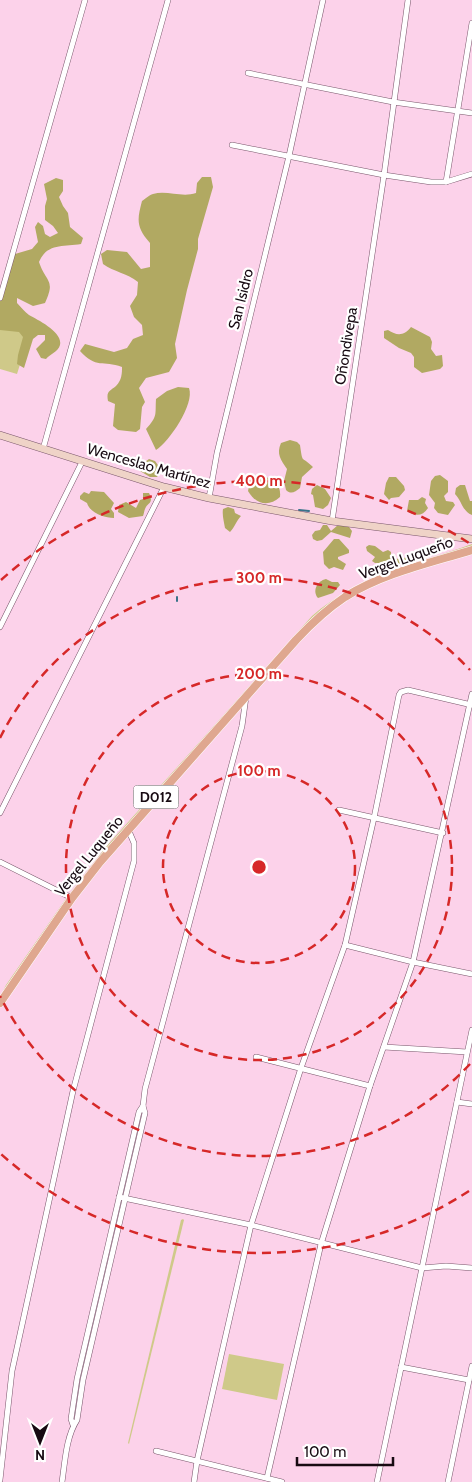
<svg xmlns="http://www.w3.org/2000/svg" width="472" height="1482" font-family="Cabin,sans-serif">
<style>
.green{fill:#cfc989}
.forest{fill:#b1a962}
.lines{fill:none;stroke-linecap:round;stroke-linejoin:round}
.stream{stroke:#397289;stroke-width:2}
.street-casing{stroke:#79566b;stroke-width:6}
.secondary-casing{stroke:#79566b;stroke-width:8}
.primary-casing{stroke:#fff;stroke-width:9}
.street{stroke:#fff;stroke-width:5}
.secondary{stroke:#efd3c7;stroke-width:7}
.primary{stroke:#dfa78f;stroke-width:8}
.ring{fill:none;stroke:#d62828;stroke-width:2.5;stroke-dasharray:9 6}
.labels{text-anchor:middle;stroke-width:4.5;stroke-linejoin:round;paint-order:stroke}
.shield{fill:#fff;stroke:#5d5459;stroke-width:1}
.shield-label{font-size:14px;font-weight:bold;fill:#170a12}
.street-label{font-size:15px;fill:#170a12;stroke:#fff}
.centre{fill:#d62828;stroke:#fff;stroke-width:2.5}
.ring-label{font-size:15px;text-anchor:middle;font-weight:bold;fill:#d62828;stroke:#fff;stroke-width:4.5;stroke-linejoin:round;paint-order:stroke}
</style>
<rect width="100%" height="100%" fill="#fcd2ea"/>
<!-- green -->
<g class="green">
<polygon points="0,324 30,332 17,374 0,369"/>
<path d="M472,544V546L337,598L313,617L106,849L66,901L0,997L6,985L65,900L105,848L312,616C358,576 416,564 472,544Z"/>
<polygon points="183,1219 184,1220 129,1444 128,1443 181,1220"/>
<polygon points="229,1354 284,1364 277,1400 222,1389"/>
</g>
<!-- forest -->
<g class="forest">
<path d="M202,177H211L213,187L198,239V249L187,290L175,344L177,358L169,372L146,378L139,388L145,402L142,407L140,429L136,432L118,430L113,426L115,404L108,401C106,391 110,391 116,386C122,380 122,373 122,367C103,360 96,369 80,351L85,344L114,352L127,348L133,339L143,335L142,325L134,317L130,306L137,295L138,282C127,273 114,272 103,264L101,254L107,250L127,252L141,269L150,267V243C136,227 137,220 142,201C145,199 149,195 153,194C167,190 182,198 196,193L197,183Z"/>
<path d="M56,178L63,180V191L59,197L63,206L68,213L70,227L83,238L81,244C63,247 47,243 39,262C46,283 56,279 45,303L33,306L17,298V303C21,307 25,312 29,315C38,320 63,332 60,345C58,352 50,354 46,359L41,358L36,349L45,340V335H38L33,339L24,368L17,364L18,355L23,337L19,332L0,330V290L15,254L32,249L38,242L35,227L38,222L43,226L45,234L50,237L58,233L53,226L45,220V206L47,199L44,184Z"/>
<path d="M411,327L430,337L432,342L431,349L436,356L442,355L443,366L440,369L422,373L414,367V357L411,353L399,348L384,338V331L388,330C397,336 404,336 411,327Z"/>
<path d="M178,387L189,388C195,404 169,442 156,450L146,429C158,416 155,415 156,399L167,391Z"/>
<path d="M290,440L297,442L300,445C303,465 301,455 313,467L302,477L300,488C295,492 291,495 286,490L284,481L287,469C281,460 276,454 281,443Z"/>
<path d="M149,459L155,461C159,466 162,471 157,477H150L140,471L141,465Z"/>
<polygon points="440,475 448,481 448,492 444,496 446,501 453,502 455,505 448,515 438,513 434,508 435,503 429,495 431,481 435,476"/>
<path d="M266,477C276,481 281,486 280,497C269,507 256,505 248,491L250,482L255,479Z"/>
<polygon points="389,477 396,477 404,486 405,490 399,497 391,498 389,500 384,494 386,483"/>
<polygon points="317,485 325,489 331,498 328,505 323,509 315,507 313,495 311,494 312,489"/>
<path d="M460,485H465L470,501H472V515C462,511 462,501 455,494L456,488Z"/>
<path d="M91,491L104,492L114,503L111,509L114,513V518C104,518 90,513 87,503L80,499V496L84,492L89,494Z"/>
<path d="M143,493H149C154,504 148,502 145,509C144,511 144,514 143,516L129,518L118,512L119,505L126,502L136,508L140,500L143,499Z"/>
<path d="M422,497L426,499L425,503L428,508C423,516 415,517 407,511L409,500H418Z"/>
<path d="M228,507L234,509L235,513L241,516C236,521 235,527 230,532L225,528C224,522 222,515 223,509Z"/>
<polygon points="323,525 327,525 331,531 338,525 349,527 352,531 350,538 331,532 322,540 317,541 313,539 312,535 315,531 320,530"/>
<polygon points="334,539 339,539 349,550 349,553 338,557 338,559 346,564 343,570 334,567 329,569 324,564 323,552"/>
<path d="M369,545L375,546L383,552L388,550L391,552V558C401,561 408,555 418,556L419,558L401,564L396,563L390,568H386L382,563H375L372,561L375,557L367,551L366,547Z"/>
<path d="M326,579L332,582H338L340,585L333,593L318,598C312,591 317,581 326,579Z"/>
</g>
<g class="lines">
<!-- stream -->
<g class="stream">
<polyline points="299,510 309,511"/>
<polyline points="177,601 177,597"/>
</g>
<!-- street casing -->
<g class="street-casing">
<g id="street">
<polyline points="248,73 393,102 472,113"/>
<polyline points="232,145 384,175 431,182 446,182 472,174"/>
<polyline points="446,182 472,23"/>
<polyline points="0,298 85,0"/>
<polyline points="43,449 168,0"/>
<polyline points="209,498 217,453 289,156 323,0"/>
<polyline points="332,521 384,175 408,0"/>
<polyline points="0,627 82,462"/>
<polyline points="339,810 443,833"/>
<polyline points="0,813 164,487"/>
<polyline points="0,862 72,898"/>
<polyline points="345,945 413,962 472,974"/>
<polyline points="384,1047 467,1052"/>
<polyline points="256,1057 370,1086"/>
<polyline points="457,1102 472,1104"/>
<polyline points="119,1197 251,1225 422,1268 446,1266 472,1268"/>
<polyline points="401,1367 469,1380"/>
<polyline points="73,1425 71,1419 77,1379 139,1112 143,1106"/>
<polyline points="156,1451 282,1482"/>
<polyline points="267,1478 321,1244 370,1086 413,962 472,694"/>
<polyline points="0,1480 12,1371 73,1091 134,861 134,843 128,829"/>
<path d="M62,1482C65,1462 66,1437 77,1420L83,1380L145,1113L143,1106L145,1089L242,726L246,697"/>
<polyline points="194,1482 197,1461 251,1225 301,1068 345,945 374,818 399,695 401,692 408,690 472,705"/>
<polyline points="377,1482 472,1030"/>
<polyline points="448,1482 472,1366"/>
</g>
</g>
<!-- secondary casing -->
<g class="secondary-casing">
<polyline id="secondary" points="0,435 164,487 209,498 332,521 472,539"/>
</g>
<!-- primary casing -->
<g class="primary-casing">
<path id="primary" d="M0,1003L72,898L100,862L296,640C311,624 327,609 345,597C383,573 430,563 472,550"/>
</g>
<!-- street -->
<use href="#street" class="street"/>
<!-- secondary -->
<use href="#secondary" class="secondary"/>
<!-- primary -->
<use href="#primary" class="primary"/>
</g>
<!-- distance rings -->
<g class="ring">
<circle cx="259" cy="867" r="96"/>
<circle cx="259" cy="867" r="193"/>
<path d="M470 1064A289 289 0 0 1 0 996M0 738A289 289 0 0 1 470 670"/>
<path d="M469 1191A386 386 0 0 1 1 1154M1 580A386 386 0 0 1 469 543"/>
</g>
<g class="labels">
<!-- shield labels -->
<rect class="shield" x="133.5" y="785.5" width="45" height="23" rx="4"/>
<g class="shield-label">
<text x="156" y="802">D012</text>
</g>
<!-- street labels -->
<g class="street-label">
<text transform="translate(241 299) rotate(-76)" y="5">San Isidro</text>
<text transform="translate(346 346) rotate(-81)" y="5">Oñondivepa</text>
<text transform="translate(149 466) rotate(16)" y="5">Wenceslao Martínez</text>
<text transform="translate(406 558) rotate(-20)" y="5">Vergel Luqueño</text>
<text transform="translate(89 856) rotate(-51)" y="5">Vergel Luqueño</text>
</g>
</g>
<circle cx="259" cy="867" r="8" class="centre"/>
<g class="ring-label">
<text x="259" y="486">400 m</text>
<text x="259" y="583">300 m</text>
<text x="259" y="679">200 m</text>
<text x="259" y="776">100 m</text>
</g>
<!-- north arrow -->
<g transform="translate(40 1442) rotate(180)" stroke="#ffffff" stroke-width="4" paint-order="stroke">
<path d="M0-4L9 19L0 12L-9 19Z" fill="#170a12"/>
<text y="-8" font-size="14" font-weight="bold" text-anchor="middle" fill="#170a12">N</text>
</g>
<!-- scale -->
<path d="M297 1457v8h96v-8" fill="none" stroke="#170a12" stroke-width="2.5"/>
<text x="304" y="1457" font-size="15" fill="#170a12" stroke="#ffffff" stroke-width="4" paint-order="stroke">100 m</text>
</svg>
